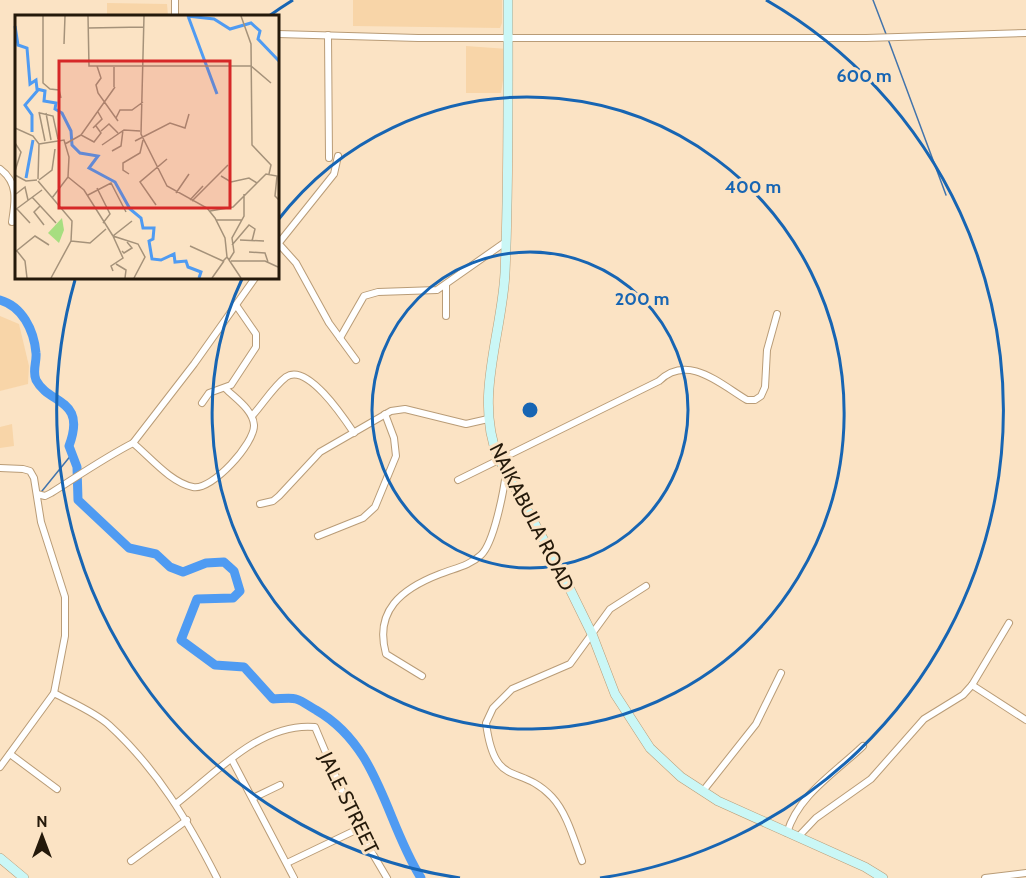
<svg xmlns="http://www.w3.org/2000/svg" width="1026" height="878" font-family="Cabin,sans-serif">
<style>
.built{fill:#f8d5a8}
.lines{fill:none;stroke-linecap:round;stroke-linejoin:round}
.stream{stroke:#4274ac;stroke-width:1.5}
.river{stroke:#4f9bf2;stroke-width:9}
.street-casing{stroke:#b99c77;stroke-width:8}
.secondary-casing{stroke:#b99c77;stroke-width:10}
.street{stroke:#fff;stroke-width:6}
.secondary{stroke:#caf7f6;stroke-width:9}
.ring{fill:none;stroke:#1765b3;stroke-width:3}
.labels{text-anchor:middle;stroke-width:6;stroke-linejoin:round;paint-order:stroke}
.street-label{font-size:20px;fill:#24190a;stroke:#fbe3c4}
.inset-river{fill:none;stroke:#4f9bf2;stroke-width:3}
.inset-road{fill:none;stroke:#a5927a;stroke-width:1.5}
.view{fill:#d62828;fill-opacity:0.15;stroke:#d62828;stroke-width:3}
.inset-edge{fill:none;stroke:#24190a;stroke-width:3}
.centre{fill:#1765b3;stroke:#fbe3c4;stroke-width:3}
.ring-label{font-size:18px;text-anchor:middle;font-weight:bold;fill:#1765b3;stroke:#fbe3c4;stroke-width:6;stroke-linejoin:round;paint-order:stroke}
</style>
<rect width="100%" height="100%" fill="#fbe3c4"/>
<!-- built -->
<g class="built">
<polygon points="353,0 502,0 502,23 500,28 353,26"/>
<polygon points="107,3 167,4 168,16 107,16"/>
<polygon points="466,46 508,49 501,93 466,93"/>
<polygon points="0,316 19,324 29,366 28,384 0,391"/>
<polygon points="12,424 14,446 0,448 0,427"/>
</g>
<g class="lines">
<!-- stream -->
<g class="stream">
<polyline points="873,0 886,34"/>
<polyline points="888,39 946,195"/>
<polyline points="42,491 72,454"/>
</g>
<!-- river -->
<path class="river" d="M0,300C22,306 34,330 36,353C37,362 32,371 36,380C49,405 87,398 69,446L77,467L78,500L129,548L156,554L170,567L183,572L206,563L224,562L234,571L240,591L233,598L197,599L181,640L215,665L244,667L273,699C280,699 290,697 296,699C303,701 310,707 316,710C380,747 385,821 421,878"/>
<!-- street casing -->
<g class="street-casing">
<g id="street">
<polyline points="175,16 175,0"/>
<polyline points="278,34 418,38 866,38 1026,33"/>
<polyline points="328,35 329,158"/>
<path d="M0,169C19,183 15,202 12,222"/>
<polyline points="278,243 296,263 329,323 356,360"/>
<polyline points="278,244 334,174 338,156"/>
<polyline points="446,316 446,285"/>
<polyline points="340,338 364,296 378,292 437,290 504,243"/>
<path d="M226,389C236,399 253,410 254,425C255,443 212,491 193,487C171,483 150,457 133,443L194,364L255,278"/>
<polyline points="202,403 209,393 231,385 256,347 256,334 236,305"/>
<path d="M252,416C263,404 273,387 286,377C307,362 344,418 354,433"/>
<polyline points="0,468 23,469 30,471 34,478 41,522 65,597 65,636 54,693 0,767"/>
<path d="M458,480L659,381C688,353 720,384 747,400H755L761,396L765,387L767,350L777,314"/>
<path d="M37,494L45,496L51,493C78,476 104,458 133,443"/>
<polyline points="260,504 273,501 279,496 320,452 391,411 405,409 466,424 488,419"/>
<polyline points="318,536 363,518 375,507 396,456 394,438 385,414"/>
<path d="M422,676L386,654C374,611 401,589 440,574C455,568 469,566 481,555C494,543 504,490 506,472"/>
<polyline points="972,685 1026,720"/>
<path d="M54,693C72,703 93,711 109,725C157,769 188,821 217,878"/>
<polyline points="10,754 57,789"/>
<polyline points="232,760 294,878"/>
<polyline points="703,791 756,724 781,673"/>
<polyline points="253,798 280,785"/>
<path d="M177,803C216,773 261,722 315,727L358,829L387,878"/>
<path d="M787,833C798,795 836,772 863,746"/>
<polyline points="798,837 816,818 871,779 924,719 963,695 972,685 1009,623"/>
<polyline points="131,861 187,820"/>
<path d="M582,861C574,840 567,813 552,797C519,762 495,791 486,723L493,708L512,689L570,664L610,609L646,586"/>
<polyline points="287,863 358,829"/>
<polyline points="985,878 1026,873"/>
</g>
</g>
<!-- secondary casing -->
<g class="secondary-casing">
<g id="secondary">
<path d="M508,0C508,91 509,182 505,273C502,334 474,398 498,457L563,575L592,634L615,694L650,748L681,777L718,801L865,867L883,878"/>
<polyline points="0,858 24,878"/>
</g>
</g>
<!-- street -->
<use href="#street" class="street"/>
<!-- secondary -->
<use href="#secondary" class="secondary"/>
</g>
<!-- distance rings -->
<g class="ring">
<circle cx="530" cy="410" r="158"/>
<path d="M278 220A316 316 0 1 1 242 279"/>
<path d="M460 878A473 473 0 0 1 75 280M269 16A473 473 0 0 1 293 0M766 0A473 473 0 0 1 600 878"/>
</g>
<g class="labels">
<!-- street labels -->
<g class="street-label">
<text transform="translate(532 517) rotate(63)" y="7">NAIKABULA ROAD</text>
<text transform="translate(349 803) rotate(64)" y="7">JALE STREET</text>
</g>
</g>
<!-- overview -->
<g transform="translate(15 15)">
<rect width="264" height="264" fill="#fbe3c4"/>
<path d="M47,203L49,215L44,228L33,218Z" fill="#a7de80"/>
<path class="inset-river" d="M172,1L199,4L215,14L236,8L245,16L243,24L264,46M173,1L202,79M0,11L3,30L12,33L15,69L21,65L22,74L30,76L29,86L41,88L40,94L47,98L56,116L57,130L65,138L83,141L74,153L100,167L115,194L126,203L128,213H139L138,224L134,226L137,244L146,245L159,239L160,247L171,246L173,252L186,257L184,263M17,117V100L10,90L23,75M11,163L18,125"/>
<path class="inset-road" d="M28,1V68L35,74L44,75L46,83M73,1L74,51H236L256,68M129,1L126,119L152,171L192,193L200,203L210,223L212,242L226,263M226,1L236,29L237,130L256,150L254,159M73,13L129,12M49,29L50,1M82,51L86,63L81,70L83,78L103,106M99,52V72M0,79V105M24,97L30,126M25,98L38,101L43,124M31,98L36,125M101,103L105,95H117L128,87M81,111L86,118L79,127L66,120L100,72M0,113L18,121L24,129L23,164M78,113L87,104L83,97M86,116L94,109L103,118M120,126L155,108L170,113L174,99M0,128L6,137L0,156M24,129L49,125L54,142L53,162L37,183M50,129L66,120M87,130L109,115L125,116M97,136L106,131L108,115M114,159L108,155V148L125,138L128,125M0,160L11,166L22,165M206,161L216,167L234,163L242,168M53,162L69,175L98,221L123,229L130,242L119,263M24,165L37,155L40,134M23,166L57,206L56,226L36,263M82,173L95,199L88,208M161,178L174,159M1,179L10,172L13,185M73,180L96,168L111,197M17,182L41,208M175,185L188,171M177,186L213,150M141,190L125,167L152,144M25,191L19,197L29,210M2,194L15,208M0,195L27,175M195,196L218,192L251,159L262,161L260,181L264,185M201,205H227M225,225L249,226M56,226L75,228L91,214M217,230L234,210L240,214L237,226M175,231L208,246L212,242M2,236L10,246L12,263M107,236L109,238L117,233L112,227M0,237L20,221L34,230M234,237L250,238L253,247M214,245L219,237L217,223L229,201V179M216,246H250L263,252M101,249L111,255L110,263M98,256L96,251L108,243L98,221L117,206M197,263L209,246"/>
<path class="view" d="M44,46H215V193H44Z"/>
<rect width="264" height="264" class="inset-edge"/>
</g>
<circle cx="530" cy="410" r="9" class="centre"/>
<g class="ring-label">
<text x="864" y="82">600 m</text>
<text x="753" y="193">400 m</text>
<text x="642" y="305">200 m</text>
</g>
<!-- north arrow -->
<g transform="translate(42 836)" stroke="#fbe3c4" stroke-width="4.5" paint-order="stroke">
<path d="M0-4.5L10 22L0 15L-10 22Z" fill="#24190a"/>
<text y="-9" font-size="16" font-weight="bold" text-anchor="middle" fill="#24190a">N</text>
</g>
</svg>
